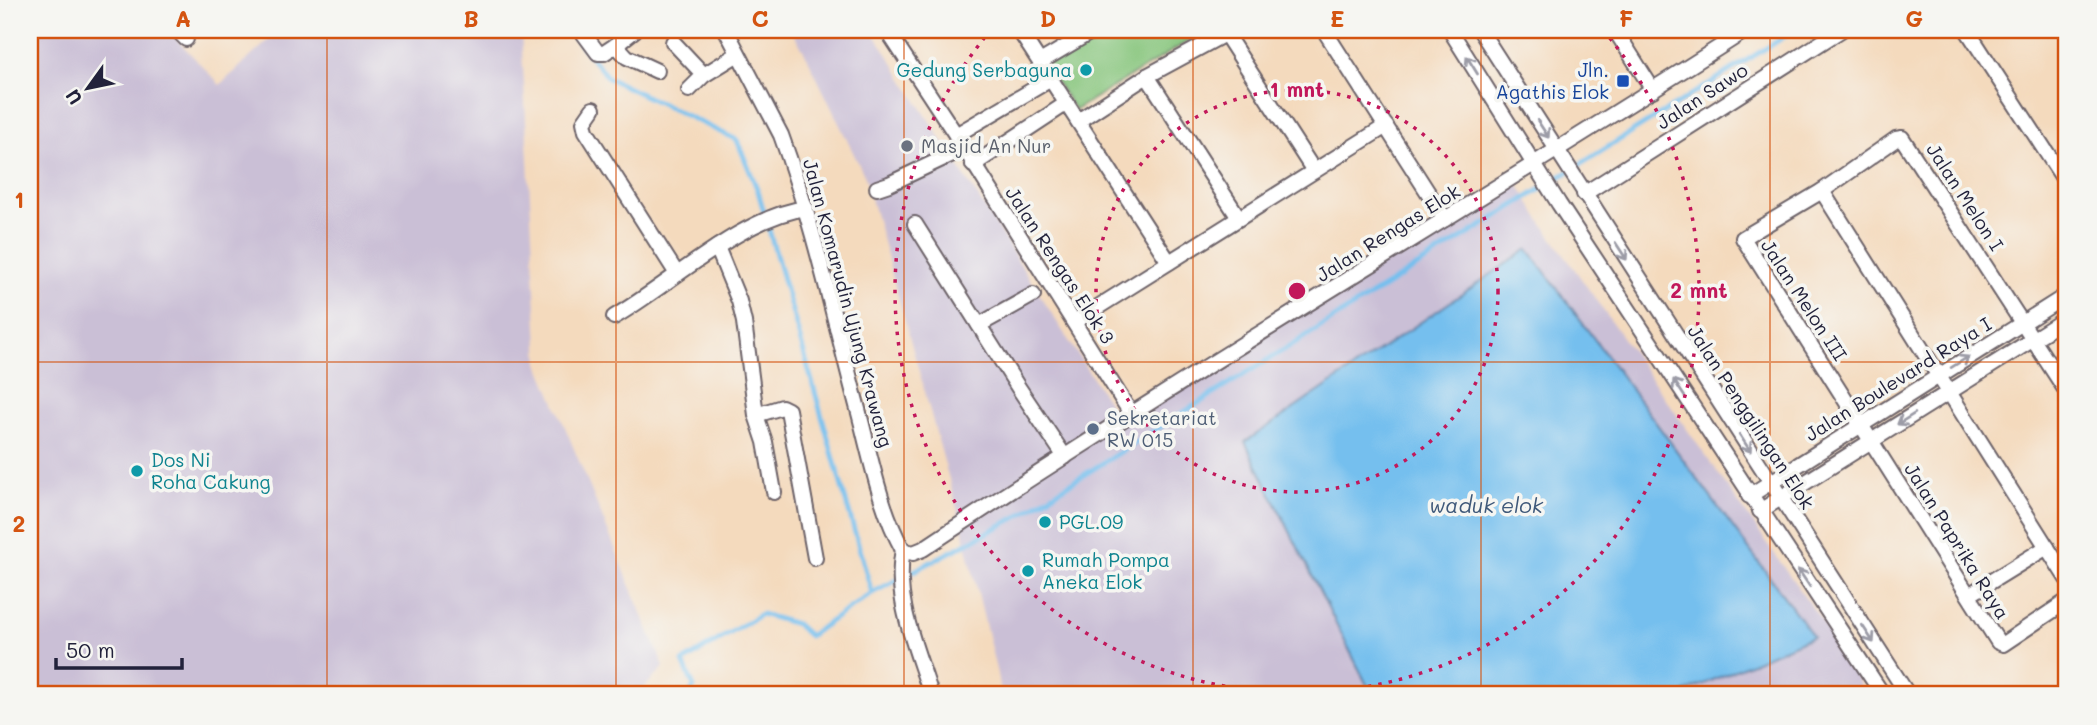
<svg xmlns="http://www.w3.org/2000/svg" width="2097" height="725" font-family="Mali,sans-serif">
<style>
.industrial{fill:#cabfd6}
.green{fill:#86c57c;stroke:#54745c;stroke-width:2}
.water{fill:#75bfee;stroke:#4c7094;stroke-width:2}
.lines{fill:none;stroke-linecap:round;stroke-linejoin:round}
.stream{stroke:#75bfee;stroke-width:5}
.minor-casing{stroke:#6c6268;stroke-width:18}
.minor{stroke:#fff;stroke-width:14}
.oneway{stroke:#9c9ca7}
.grid{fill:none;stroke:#d45411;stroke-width:2;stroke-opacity:0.55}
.ring{fill:none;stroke:#c2185b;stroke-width:3.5;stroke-dasharray:3.5 7}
.culture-dot{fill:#0f9aa8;stroke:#f6f6f2;stroke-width:2.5}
.transit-dot{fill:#1a4fb4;stroke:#f6f6f2;stroke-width:2.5}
.worship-dot{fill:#6b7280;stroke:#f6f6f2;stroke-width:2.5}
.service-dot{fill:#5c6f8a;stroke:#f6f6f2;stroke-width:2.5}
.labels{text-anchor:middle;stroke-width:7;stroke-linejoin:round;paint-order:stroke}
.culture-label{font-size:19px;fill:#0d838f;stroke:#f6f6f2;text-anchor:start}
.transit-label{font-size:19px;fill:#164399;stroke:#f6f6f2;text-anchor:end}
.street-label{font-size:19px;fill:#22223b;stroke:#f6f6f2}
.worship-label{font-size:19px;fill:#5b616d;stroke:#f6f6f2;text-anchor:start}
.service-label{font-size:19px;fill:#4e5e75;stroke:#f6f6f2;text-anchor:start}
.water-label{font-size:21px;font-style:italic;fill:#3f597a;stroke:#f6f6f2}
.centre{fill:#c2185b;stroke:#f6f6f2;stroke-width:3.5}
.ring-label{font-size:21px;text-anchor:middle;font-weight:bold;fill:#c2185b;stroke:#f6f6f2;stroke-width:7;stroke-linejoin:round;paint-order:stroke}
.neatline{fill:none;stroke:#d45411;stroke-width:2.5}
.grid-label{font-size:23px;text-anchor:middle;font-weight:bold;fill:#d45411}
</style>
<rect width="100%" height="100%" fill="#f6f6f2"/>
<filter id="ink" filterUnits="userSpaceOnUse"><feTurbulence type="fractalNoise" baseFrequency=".0143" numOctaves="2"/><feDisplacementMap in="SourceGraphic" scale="14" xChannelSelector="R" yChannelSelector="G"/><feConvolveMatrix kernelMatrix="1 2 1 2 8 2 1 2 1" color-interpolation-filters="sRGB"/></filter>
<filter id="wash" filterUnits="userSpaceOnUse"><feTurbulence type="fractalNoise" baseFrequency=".00686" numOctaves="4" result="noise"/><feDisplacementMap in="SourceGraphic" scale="28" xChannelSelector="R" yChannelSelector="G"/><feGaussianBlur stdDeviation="1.57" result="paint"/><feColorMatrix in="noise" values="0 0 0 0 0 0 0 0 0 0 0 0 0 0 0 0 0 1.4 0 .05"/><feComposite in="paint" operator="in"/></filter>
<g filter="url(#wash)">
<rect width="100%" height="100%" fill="#f4dabd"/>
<!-- industrial -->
<g class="industrial">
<polygon points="30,30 168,30 220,85 280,30 521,30 539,364 664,667 637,695 30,695"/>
<polygon points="791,30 872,30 1121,423 1513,176 1540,220 1847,657 1865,695 1002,695 962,526 865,177 804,51"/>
</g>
<!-- green -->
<polygon class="green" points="1101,30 1204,30 1205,31 1075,110 1045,66"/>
<!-- water -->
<polygon class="water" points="1528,249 1813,636 1679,695 1372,695 1245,442"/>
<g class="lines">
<!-- stream -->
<g class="stream">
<polyline points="569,30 608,78 737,140 758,191 872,593 809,636 796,624 761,614 683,662 694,687 689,695"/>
<polyline points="872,593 1015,518 1795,30"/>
</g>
</g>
</g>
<g filter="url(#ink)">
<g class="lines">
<!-- minor casing -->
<g class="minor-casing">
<g id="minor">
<polyline points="177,30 186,39"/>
<polyline points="581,30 598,53 604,53 616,45"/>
<polyline points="635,30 616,45 627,57 657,71"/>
<path d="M726,30L781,135C814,225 834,320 859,413C871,459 880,508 903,550L913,553L923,549C1193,369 1473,206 1746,30"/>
<polyline points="887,30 956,135 1132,415"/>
<polyline points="1019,30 1169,262"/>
<polyline points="1223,30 1314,171"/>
<polyline points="1324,30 1445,219"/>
<polyline points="1450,30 1559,204 1883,695"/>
<polyline points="1480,30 1908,695"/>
<polyline points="1615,30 1653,90"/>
<polyline points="1967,30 2067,184"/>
<polyline points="673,42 704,75"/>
<polyline points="1040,62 1094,30"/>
<polyline points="1147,76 1239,218"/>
<polyline points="689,90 704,75 738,54"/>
<polyline points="593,109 584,122 586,131 677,274"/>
<polyline points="1078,121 1147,76 1232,30"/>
<polyline points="956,135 1051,79"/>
<polyline points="973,165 1067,103"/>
<polyline points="877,188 889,184 963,149"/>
<polyline points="1822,191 2067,579"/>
<polyline points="1584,194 1841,30"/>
<polyline points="915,224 1018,387 1065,457"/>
<polyline points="717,247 739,301 744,322 756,415 765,442 774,492"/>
<path d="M614,317C671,284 741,217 806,208"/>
<polyline points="1074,322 1386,126"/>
<polyline points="979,325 1033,295"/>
<polyline points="2067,392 1902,138 1896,139 1822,191 1743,238 1998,642 2003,644 2067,601"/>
<polyline points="756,415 782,407 788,410 815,558"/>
<polyline points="1749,496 2067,295"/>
<polyline points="1760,511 2067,318"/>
<path d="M903,550C893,599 917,649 931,695"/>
<polyline points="1969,595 2047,547"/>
</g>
</g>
<!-- minor -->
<use href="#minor" class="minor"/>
</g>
<!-- one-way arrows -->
<defs><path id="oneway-shaft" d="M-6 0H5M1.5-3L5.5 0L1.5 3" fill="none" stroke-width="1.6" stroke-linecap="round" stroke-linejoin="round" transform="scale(1.75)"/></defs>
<g class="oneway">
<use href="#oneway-shaft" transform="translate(1472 65) rotate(-122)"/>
<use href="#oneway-shaft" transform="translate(1543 129) rotate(57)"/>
<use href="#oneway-shaft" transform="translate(1621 251) rotate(57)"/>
<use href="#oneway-shaft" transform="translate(1960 362) rotate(-32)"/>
<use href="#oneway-shaft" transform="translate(1679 388) rotate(-123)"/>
<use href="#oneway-shaft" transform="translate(1906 419) rotate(148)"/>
<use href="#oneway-shaft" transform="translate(1745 443) rotate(57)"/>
<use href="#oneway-shaft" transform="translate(1804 578) rotate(-124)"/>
<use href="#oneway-shaft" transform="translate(1868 634) rotate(57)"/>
</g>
</g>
<!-- grid -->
<path class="grid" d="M327,30V695M616,30V695M904,30V695M1193,30V695M1481,30V695M1770,30V695M30,362H2067"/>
<!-- distance rings -->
<g class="ring">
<circle cx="1297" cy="291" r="201"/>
<path d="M1603 30A402 402 0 1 1 991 30"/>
</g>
<!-- markers -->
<g class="culture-dot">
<circle cx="1086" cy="70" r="7"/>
<circle cx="137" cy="471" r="7"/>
<circle cx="1045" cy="522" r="7"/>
<circle cx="1028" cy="571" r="7"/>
</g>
<rect class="transit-dot" x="1616" y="74" width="14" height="14" rx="3.5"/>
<circle class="worship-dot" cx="907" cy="146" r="7"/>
<circle class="service-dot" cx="1093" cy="429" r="7"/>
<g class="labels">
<!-- culture labels -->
<g class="culture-label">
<text x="1072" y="77" text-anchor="end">Gedung Serbaguna</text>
<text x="151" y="467">Dos Ni<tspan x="151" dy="22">Roha Cakung</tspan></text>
<text x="1059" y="529">PGL.09</text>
<text x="1042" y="567">Rumah Pompa<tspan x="1042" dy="22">Aneka Elok</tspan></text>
</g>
<!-- transit labels -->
<g class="transit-label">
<text x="1609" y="77">Jln.<tspan x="1609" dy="22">Agathis Elok</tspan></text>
</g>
<!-- street labels -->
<g class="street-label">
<text transform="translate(1702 96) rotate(-33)" y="7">Jalan Sawo</text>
<text transform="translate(1965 197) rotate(57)" y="7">Jalan Melon I</text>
<text transform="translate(1388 233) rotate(-32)" y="7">Jalan Rengas Elok</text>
<text transform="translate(1060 265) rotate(57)" y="7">Jalan Rengas Elok 3</text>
<text transform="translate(1804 300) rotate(57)" y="7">Jalan Melon III</text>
<text transform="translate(848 303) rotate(75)" y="7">Jalan Komarudin Ujung Krawang</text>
<text transform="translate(1898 379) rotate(-32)" y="7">Jalan Boulevard Raya I</text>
<text transform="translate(1751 417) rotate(57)" y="7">Jalan Penggilingan Elok</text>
<text transform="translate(1957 541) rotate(58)" y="7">Jalan Paprika Raya</text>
</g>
<!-- worship labels -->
<g class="worship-label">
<text x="921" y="153">Masjid An Nur</text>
</g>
<!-- service labels -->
<g class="service-label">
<text x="1107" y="425">Sekretariat<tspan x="1107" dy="22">RW 015</tspan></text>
</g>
<!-- water labels -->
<g class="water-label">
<text x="1486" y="513">waduk elok</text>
</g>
</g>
<circle cx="1297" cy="291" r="10" class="centre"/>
<g class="ring-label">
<text x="1297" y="97">1 mnt</text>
<text x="1699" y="298">2 mnt</text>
</g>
<!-- margin -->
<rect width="2097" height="725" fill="none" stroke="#f6f6f2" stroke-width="77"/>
<!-- north arrow -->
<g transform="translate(88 88) rotate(237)" stroke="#f6f6f2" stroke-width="5" paint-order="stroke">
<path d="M0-5L12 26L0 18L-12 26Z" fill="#22223b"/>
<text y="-10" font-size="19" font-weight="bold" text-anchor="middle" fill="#22223b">U</text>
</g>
<!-- scale -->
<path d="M56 658v10h126v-10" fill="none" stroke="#22223b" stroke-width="3.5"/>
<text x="66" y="658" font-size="21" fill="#22223b" stroke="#f6f6f2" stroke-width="5" paint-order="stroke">50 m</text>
<rect x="38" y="38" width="2020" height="648" class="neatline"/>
<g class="grid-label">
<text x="183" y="27">A</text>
<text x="471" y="27">B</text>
<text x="760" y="27">C</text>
<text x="1048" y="27">D</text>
<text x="1337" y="27">E</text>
<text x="1626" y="27">F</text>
<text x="1914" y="27">G</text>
<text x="19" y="208">1</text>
<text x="19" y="532">2</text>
</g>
</svg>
